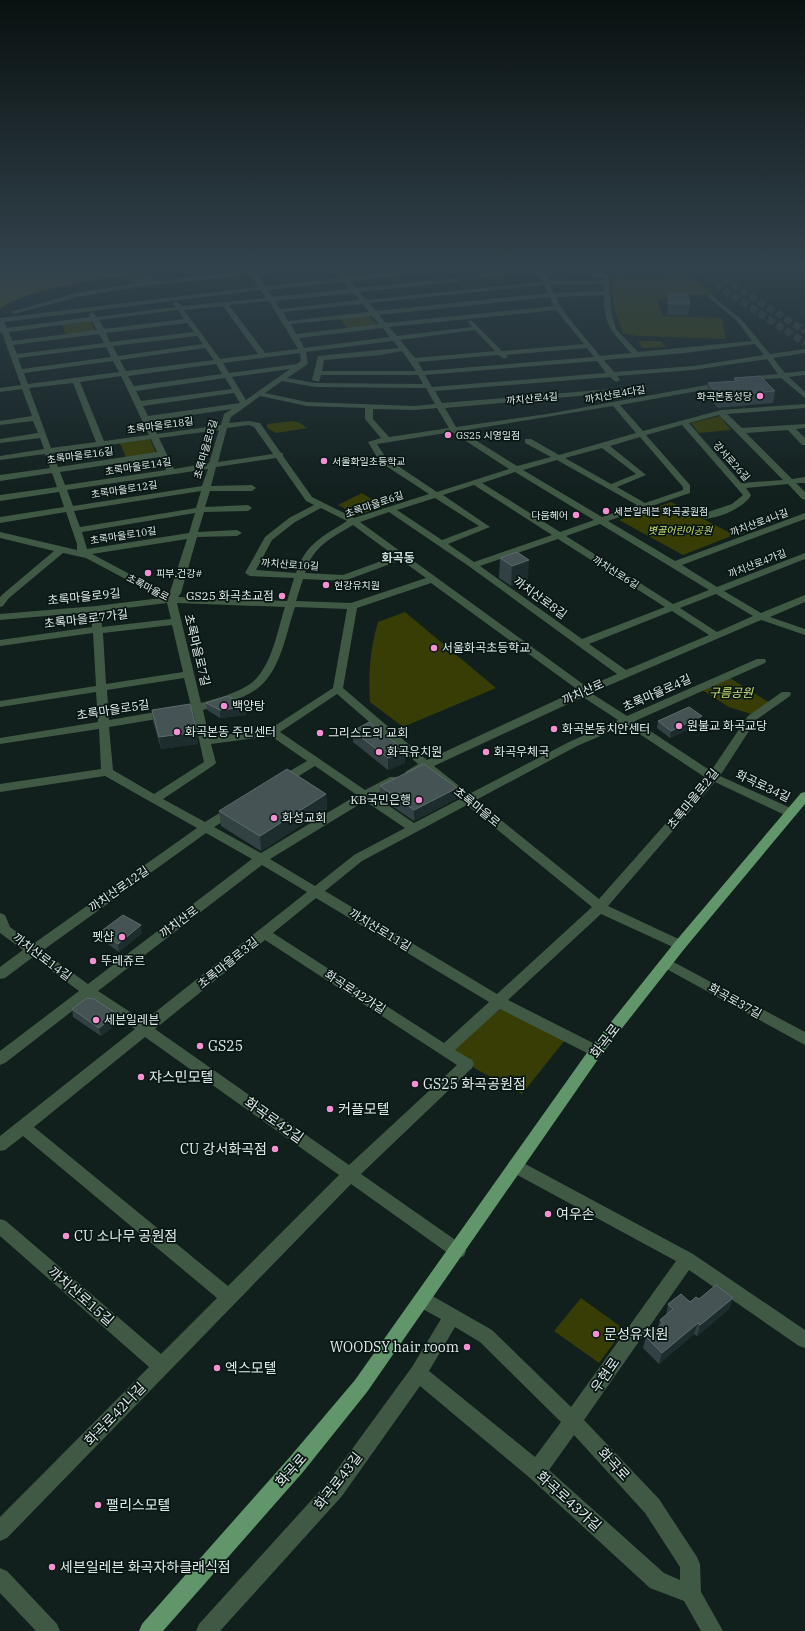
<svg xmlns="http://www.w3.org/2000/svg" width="805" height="1631" font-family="'IBM Plex Serif','Noto Sans KR',serif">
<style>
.green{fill:#373d05}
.forest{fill:#4a5215}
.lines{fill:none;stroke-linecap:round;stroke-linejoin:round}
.major-tunnel{stroke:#303d3b;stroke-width:7;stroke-dasharray:7 3.5;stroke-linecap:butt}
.minor{fill:#405944;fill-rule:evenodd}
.major{fill:#60966a;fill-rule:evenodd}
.wall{fill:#324143}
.shaded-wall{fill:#1d2c2d}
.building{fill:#455355;stroke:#5d6b6c}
.poi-dot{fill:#f591d2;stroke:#081614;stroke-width:1.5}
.labels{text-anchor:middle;stroke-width:3.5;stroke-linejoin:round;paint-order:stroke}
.far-street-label{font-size:10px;fill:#e1eae8;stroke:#081614}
.far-poi-label{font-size:10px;fill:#e1eae8;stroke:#081614;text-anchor:start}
.far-park-label{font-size:10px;font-style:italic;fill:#cfe175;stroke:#081614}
.far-quarter-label{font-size:12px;font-weight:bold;fill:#cbddd9;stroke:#081614}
.poi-label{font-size:12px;fill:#e1eae8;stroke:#081614;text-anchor:start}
.street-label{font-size:12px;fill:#e1eae8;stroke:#081614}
.park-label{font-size:12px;font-style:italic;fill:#cfe175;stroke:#081614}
.near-street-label{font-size:14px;fill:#e1eae8;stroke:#081614}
.near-poi-label{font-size:14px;fill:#e1eae8;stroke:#081614;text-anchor:start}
</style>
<rect width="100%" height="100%" fill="#111f1d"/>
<!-- green -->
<g class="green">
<polygon points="668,267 674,267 714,294 675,295 657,301 663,316 722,318 726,339 637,336 623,333 614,309 611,275 664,277"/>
<polygon points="368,315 377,325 348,329 339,318"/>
<polygon points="91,321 96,332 66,335 62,325"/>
<polygon points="638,341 660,341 666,347 643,348"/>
<polygon points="720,416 731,430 699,433 691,423"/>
<polygon points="293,421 300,423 307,428 276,433 267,428 267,424"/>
<polygon points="150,439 156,453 126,458 120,443"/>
<polygon points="362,493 384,507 357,515 338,505"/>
<polygon points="671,502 734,535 683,555 619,520"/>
<path d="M405,612L496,688L403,727L370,702C368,674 370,649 378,622Z"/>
<polygon points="730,678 770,703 754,715 729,707 702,690"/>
<polygon points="500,1009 565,1040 522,1094 474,1068 470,1060 453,1051"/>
<polygon points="581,1298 624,1329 599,1363 554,1331"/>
</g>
<!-- forest -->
<path class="forest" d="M0,267H91L149,281L139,284C132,280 126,277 118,277C96,277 15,294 0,309Z"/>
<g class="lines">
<!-- major-tunnel -->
<g class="major-tunnel">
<polyline points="689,267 805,343"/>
<polyline points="706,267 805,331"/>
</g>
<!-- minor -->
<g class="minor">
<path d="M99,267H111L155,279V281L248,271L245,267H251L254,271L286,267H312L256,274L265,286L341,278L332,267H339L347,277L433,268L436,270L433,272L350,281L356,288L458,278L461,280L458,282L359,292L366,300L543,282L539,274L482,277L479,275L482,273L537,270L536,267H542L549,281L604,280L603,278L545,269L552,267L608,275L612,315L616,329L638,352L752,341L737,321L708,297L707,296L710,294L741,319L770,354L805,349V353L773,358L785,373L805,371V375L789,377L805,392V398L781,378L744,381V377H747L778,374L767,359L693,370L617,376L620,380L616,382L610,377L435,391L442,403L624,388L628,390L624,392L445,408L456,427L547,414L723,382H726V386L620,405L643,431L721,410L805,404V408L727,414L742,428L805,424V428L796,429L805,438V445H802L788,430L746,433L792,479L805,477V483H796L805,492V500L802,499L788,484L746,488L751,495C746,507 714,521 702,518V514L732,504L743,495L682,425L646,435L690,485V493L608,521L675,561L805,513V519L682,565L717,587L805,553V559L724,591L761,613L805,595V602L770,617L805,629V635L761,620L591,693L627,716L757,659H765L766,661L765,663L635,721L711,771L748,716L782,692H790L791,694L790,696L756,720L720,776L795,810L797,813L795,816H787L715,782L608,906L685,942L687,945L685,948L680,950L675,948L601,914L508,1000L601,1047L603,1051L601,1055L596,1057L591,1055L500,1009L455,1050L472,1060L474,1064L472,1068L361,1174L464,1246L466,1251L464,1256L458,1258L452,1256L351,1184L7,1538L0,1541V1517L149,1367L0,1236V1219L6,1221L161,1354L217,1298L23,1136L5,1150L0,1151V1136L135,1029L89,998L5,1063L0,1065V1051L79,991L33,957L5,978L0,979V967L23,950L0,933V913L5,915L10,927L33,944L197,828L105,776L0,792V784L101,769L99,729L0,744V738L98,722L96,692L0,707V701L96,686L93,633L0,646V640L92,627L91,612L0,620V614L96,606L161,598L86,558L63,553L9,598L3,606L0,607V597L3,594L54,551L0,538V532L77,550V544L66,512L0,523V517L64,507L59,492L0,501V495L57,487L52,473L0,481V475L50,468L45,454L0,460V456L44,449L40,438L0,443V439L38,433L33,421L0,425V421L32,416L22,389L0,392V388L21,385L2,333H0V318L259,287L250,275L136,287L77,297L14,314L11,312L76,293L151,281ZM344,282L350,289L272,297L267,290ZM604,284V291L554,293L550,285ZM544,285L548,293L376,311L369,303ZM261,290L266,298L182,306L176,301L173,303L175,307L97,317L92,312L89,314L90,317L7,328L4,322ZM353,293L360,300L280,309L275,301ZM604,295C604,327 611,330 631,353L600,356L561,308L556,297ZM550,297L554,306L386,323L379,315ZM269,301L298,349L265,353L229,305ZM363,304L369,312L288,321L283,312ZM223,306L258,354L220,359L184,310ZM178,310L184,319L104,329L99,320ZM556,310L584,344L502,351L471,320L468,322L472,327L397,336L389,327ZM372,316L379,324L296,334L291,324ZM92,321L97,330L12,341L9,332ZM187,323L194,332L110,342L106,333ZM383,328L390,337L304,348L299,338ZM475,330L495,351L415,358L400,340ZM99,334L104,343L17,354L13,345ZM197,336L203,344L118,356L113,346ZM393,341L399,348L318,356L312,380L319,382L321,375H418L423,384L315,383L287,378L308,364L306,352ZM755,344L764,355L693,366L614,372L604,360L685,353ZM106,347L111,357L22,369L18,358ZM205,348L214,360L126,371L120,360ZM587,348L594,357L423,371L418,362L498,355L504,359L508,357L506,355ZM402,351L416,371H322L324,360L381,355ZM300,353L301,361L297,364L229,373L223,363ZM113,361L119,372L28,384L24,373ZM597,361L606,373L432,387L425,375ZM216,364L222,374L134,386L128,376ZM290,369L246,400L232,377ZM121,376L149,435L104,441L80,382ZM225,378L232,389L141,401L136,391ZM282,381L315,387L426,388L435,404L415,406L307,402L265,393ZM73,383L96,442L51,448L29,388ZM234,393L240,403L148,416L143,406ZM260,396L307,406L365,408V419L381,438L368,442L380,462L429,494L354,518L312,497L283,456V453H281L260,423L249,421L229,423L231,417ZM613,406L636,433L559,455L531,439H525V443L551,457L517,466L461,431ZM437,408L449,428L389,437L373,419V409L415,410ZM232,409L224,414L221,425L157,434L150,421ZM719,415L783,480L741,483L689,423ZM249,425L254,427L273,454L218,462L227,428ZM219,430L209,463L174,469L159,438ZM452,432L509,469L437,492L386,458L377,444ZM640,437L683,487V490L645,503L617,487L646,475L610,446ZM151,439L157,452L58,467L53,453ZM602,448L636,474L611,484L565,458ZM160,457L166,470L65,485L60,472ZM276,458L306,501L314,505L289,518L265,537L245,573L250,576L294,578L287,601L178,597L181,593L197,537L237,536L242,533L237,530L198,532L204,512L248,511L252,508L248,505L205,507L210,491H252L256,488L252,485L211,486L216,467ZM557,460L637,505L602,517L523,470ZM208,469L202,486L73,506L67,490ZM515,472L594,520L560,532L482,483ZM474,485L552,535L474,562L448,544L490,527L443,495ZM201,491L196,508L80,527L74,511ZM435,498L479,526L442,540L397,510ZM321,508L347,521C322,537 305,544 296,573L256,570L272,540L295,522ZM389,512L470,567L617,674L587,687L360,522ZM195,513L189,533L87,549L82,532ZM600,524L709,590L673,604L566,536ZM353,525L395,556L343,575L305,573C313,546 330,539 353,525ZM187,539L169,595L92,554ZM558,539L665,607L582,639L480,566ZM401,560L426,578L351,603L296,601L303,579L344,581ZM431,583L578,690L427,760L343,688L357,608ZM716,594L753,616L717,632L680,608ZM167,603L171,619L102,627L101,611ZM177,603L285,607C277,631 272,668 250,684C235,694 218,698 201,703ZM295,607L347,609L333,688L270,729L209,737L203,710C221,704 242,700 258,688C281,670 286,633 295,607ZM672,611L709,635L626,670L589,644ZM172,625L183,672L106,684L103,633ZM184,678L191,706L109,720L107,690ZM337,694L418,764L405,772L407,775L411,776L425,770L460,799L414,823L373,795L398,783L400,780L398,777H390L365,790L280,732ZM583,697L618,720L569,742L469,794L434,766ZM193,713L204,762L154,794L113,770L109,727ZM626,725L706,778L599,899L476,800L577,746ZM271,736L307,761L276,779L274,782L276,785H284L315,766L357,795L261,853L214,827L237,813L239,810L237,807H229L205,822L163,799L214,765L216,763L211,744ZM365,801L405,828L354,855L315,886L270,859ZM467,805L592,907L497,994L325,891L362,861ZM206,833L252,859L88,984L42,951ZM262,865L307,892L144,1021L98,991ZM316,898L489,1002L444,1043L273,933ZM265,940L457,1065L349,1165L155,1029ZM145,1037L339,1175L228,1286L34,1127Z"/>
<polygon points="458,267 465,267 467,270 462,271"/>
<polygon points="666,958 805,1032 805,1045 661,966 659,963 661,960"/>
<path d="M516,1159L693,1254L805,1330V1348L799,1346L689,1270L584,1420L659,1499L697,1557L700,1564L701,1592L723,1631H701L684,1601L650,1588L530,1478L420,1386L342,1496L220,1631H196L199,1624L328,1482L412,1367L441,1319L417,1306L414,1300L417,1294L423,1292L429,1294L492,1330L571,1407L676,1261L510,1171L508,1166L510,1161ZM455,1327L480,1342L561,1422L535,1457L429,1371ZM574,1435L645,1513L680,1567V1580L664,1573L549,1470Z"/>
<polygon points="0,1568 7,1571 57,1624 60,1631 36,1631 0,1593"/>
</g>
<!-- major -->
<polygon class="major" points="805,792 805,804 685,948 601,1055 367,1392 303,1472 163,1631 139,1631 142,1624 289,1458 355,1380 591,1047 675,942 801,793"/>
</g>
<!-- wall -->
<g class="wall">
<polygon points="669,294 690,304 688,315 667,315"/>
<polygon points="734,378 775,391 773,403 718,408 706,395 708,383 734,381"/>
<polygon points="517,552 528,580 511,586 499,578 500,558"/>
<polygon points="206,703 246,715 220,718 207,710"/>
<polygon points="152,710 198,744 161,749 153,721"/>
<polygon points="658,721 701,724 670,738 657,728"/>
<polygon points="353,731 405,751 405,763 388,770 353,742"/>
<polygon points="380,786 456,799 414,821 380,798"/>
<polygon points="326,794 327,809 261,851 221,826 219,811"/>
<polygon points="100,932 142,933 119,952 102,940"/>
<polygon points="72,1009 117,1014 118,1023 101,1036 73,1017"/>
<polygon points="733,1298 729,1309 697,1336 694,1334 659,1364 643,1348 646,1337 658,1327 660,1320 666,1315 668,1304 690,1302 699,1299"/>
</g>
<!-- shaded-wall -->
<g class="shaded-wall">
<polygon points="529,560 528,580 511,586 512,566"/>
<polygon points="246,707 246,715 220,718 220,710"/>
<polygon points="702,716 701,724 670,738 671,731"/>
<polygon points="197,732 198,744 161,749 159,737"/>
<polygon points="405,751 405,763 388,770 388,758"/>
<polygon points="457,788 456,799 414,821 414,810"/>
<polygon points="326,794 327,809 261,851 260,836"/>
<polygon points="141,925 142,933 119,952 118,944"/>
<polygon points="117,1014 118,1023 101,1036 99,1028"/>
<polygon points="733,1298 729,1309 697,1336 700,1325"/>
<polygon points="698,1323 694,1334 659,1364 662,1353"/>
</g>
<!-- building -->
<g class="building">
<polygon points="669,294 687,294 690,304 668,304"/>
<polygon points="760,376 775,391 719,396 708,383 737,381 734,378"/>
<polygon points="517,552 529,560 512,566 500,558"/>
<polygon points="228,696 246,707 220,710 206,703"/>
<polygon points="190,704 197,732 159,737 152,710"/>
<polygon points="689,707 702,716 671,731 658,721"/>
<polygon points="369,722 405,751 388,758 353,731"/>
<polygon points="424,764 457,788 414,810 380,786"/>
<polygon points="287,769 326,794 260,836 219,811"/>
<polygon points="123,915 141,925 118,944 100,932"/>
<polygon points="87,998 94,999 117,1014 99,1028 72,1009"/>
<polygon points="716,1285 733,1298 700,1325 698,1323 662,1353 646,1337 663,1323 660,1320 673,1309 668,1304 681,1294 690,1302 696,1297 699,1299"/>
</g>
<!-- sky -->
<linearGradient id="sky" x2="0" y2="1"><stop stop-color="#091110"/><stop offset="0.54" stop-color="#32424c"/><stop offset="1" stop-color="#32424c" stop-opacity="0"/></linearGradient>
<rect width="805" height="496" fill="url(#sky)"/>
<!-- markers -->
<g class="poi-dot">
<circle cx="760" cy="396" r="4"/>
<circle cx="448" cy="435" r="4"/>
<circle cx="324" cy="461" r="4"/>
<circle cx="606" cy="511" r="4"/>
<circle cx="576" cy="515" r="4"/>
<circle cx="148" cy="573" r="4"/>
<circle cx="326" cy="585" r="4"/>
<circle cx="282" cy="596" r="4"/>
<circle cx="434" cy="648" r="4"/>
<circle cx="224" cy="706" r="4"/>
<circle cx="679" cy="726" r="4"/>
<circle cx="554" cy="729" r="4"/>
<circle cx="177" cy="732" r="4"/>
<circle cx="320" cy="733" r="4"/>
<circle cx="379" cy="752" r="4"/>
<circle cx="486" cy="752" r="4"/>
<circle cx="419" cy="800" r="4"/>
<circle cx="274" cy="818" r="4"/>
<circle cx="122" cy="937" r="4"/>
<circle cx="93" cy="961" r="4"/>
<circle cx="96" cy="1020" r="4"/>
<circle cx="200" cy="1046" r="4"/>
<circle cx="141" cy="1077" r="4"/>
<circle cx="415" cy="1084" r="4"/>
<circle cx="330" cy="1109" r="4"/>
<circle cx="275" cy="1149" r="4"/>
<circle cx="548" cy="1214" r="4"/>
<circle cx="66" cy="1236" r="4"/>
<circle cx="596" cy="1334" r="4"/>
<circle cx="467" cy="1347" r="4"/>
<circle cx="217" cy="1368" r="4"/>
<circle cx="98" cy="1505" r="4"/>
<circle cx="52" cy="1567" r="4"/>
</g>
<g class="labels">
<!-- far-street labels -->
<g class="far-street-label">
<text transform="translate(615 394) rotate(-10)" y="4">까치산로4다길</text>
<text transform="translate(532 398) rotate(-5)" y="4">까치산로4길</text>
<text transform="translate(160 425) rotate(-8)" y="4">초록마을로18길</text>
<text transform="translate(205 449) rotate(-74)" y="4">초록마을로8길</text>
<text transform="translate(80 455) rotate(-8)" y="4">초록마을로16길</text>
<text transform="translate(732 461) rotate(48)" y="4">강서로26길</text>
<text transform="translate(138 466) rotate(-9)" y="4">초록마을로14길</text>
<text transform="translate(124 489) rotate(-9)" y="4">초록마을로12길</text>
<text transform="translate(374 504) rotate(-19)" y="4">초록마을로6길</text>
<text transform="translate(759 522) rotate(-20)" y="4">까치산로4나길</text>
<text transform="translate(123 535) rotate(-9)" y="4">초록마을로10길</text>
<text transform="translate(757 563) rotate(-21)" y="4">까치산로4가길</text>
<text transform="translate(290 564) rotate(4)" y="4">까치산로10길</text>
<text transform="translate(616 572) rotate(32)" y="4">까치산로6길</text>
<text transform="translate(148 587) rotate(27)" y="4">초록마을로</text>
</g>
<!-- far-poi labels -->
<g class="far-poi-label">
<text x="752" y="400" text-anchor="end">화곡본동성당</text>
<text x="456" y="439">GS25 시영일점</text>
<text x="332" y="465">서울화일초등학교</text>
<text x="614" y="515">세븐일레븐 화곡공원점</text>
<text x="568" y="519" text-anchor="end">다움헤어</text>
<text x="156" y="577">피부.건강#</text>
<text x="334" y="589">현강유치원</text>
</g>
<!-- far-park labels -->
<g class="far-park-label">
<text x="680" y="534">볏골어린이공원</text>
</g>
<!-- far-quarter labels -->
<g class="far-quarter-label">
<text x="398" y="562">화곡동</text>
</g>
<!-- poi labels -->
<g class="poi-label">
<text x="274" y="600" text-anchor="end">GS25 화곡초교점</text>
<text x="442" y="652">서울화곡초등학교</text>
<text x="232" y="710">백양탕</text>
<text x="687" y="730">원불교 화곡교당</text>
<text x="562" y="733">화곡본동치안센터</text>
<text x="185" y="736">화곡본동 주민센터</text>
<text x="328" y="737">그리스도의 교회</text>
<text x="387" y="756">화곡유치원</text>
<text x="494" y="756">화곡우체국</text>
<text x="411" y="804" text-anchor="end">KB국민은행</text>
<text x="282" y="822">화성교회</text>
<text x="114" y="941" text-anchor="end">펫샵</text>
<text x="101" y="965">뚜레쥬르</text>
<text x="104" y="1024">세븐일레븐</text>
</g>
<!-- street labels -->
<g class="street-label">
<text transform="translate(84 597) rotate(-6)" y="4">초록마을로9길</text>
<text transform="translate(540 598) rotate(36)" y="4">까치산로8길</text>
<text transform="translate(86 619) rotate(-7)" y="4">초록마을로7가길</text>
<text transform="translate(197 650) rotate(76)" y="4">초록마을로7길</text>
<text transform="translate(583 692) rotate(-24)" y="4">까치산로</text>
<text transform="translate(657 693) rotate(-24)" y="4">초록마을로4길</text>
<text transform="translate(113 710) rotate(-9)" y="4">초록마을로5길</text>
<text transform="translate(763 786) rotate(25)" y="4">화곡로34길</text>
<text transform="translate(693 799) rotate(-51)" y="4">초록마을로2길</text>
<text transform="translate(477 807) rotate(39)" y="4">초록마을로</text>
<text transform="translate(119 889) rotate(-35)" y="4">까치산로12길</text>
<text transform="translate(179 922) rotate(-37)" y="4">까치산로</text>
<text transform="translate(380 930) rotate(31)" y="4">까치산로11길</text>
<text transform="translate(42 957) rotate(37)" y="4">까치산로14길</text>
<text transform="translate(228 963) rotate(-39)" y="4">초록마을로3길</text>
<text transform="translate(355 992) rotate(33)" y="4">화곡로42가길</text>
<text transform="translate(735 1001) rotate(29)" y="4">화곡로37길</text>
</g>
<!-- park labels -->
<g class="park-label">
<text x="731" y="697">구름공원</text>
</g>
<!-- near-street labels -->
<g class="near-street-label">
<text transform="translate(605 1041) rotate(-53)" y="5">화곡로</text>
<text transform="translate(274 1120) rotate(35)" y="5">화곡로42길</text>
<text transform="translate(81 1296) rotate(41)" y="5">까치산로15길</text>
<text transform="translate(605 1375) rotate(-55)" y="5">우현로</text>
<text transform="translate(115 1414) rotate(-46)" y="5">화곡로42나길</text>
<text transform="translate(614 1464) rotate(47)" y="5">화곡로</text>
<text transform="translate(291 1470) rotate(-49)" y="5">화곡로</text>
<text transform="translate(338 1481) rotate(-52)" y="5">화곡로43길</text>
<text transform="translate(569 1501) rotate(42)" y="5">화곡로43가길</text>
</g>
<!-- near-poi labels -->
<g class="near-poi-label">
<text x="208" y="1051">GS25</text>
<text x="149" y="1082">쟈스민모텔</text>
<text x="423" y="1089">GS25 화곡공원점</text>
<text x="338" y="1114">커플모텔</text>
<text x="267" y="1154" text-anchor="end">CU 강서화곡점</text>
<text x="556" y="1219">여우손</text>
<text x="74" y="1241">CU 소나무 공원점</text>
<text x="604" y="1339">문성유치원</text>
<text x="459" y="1352" text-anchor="end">WOODSY hair room</text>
<text x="225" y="1373">엑스모텔</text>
<text x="106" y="1510">팰리스모텔</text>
<text x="60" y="1572">세븐일레븐 화곡자하클래식점</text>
</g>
</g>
</svg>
